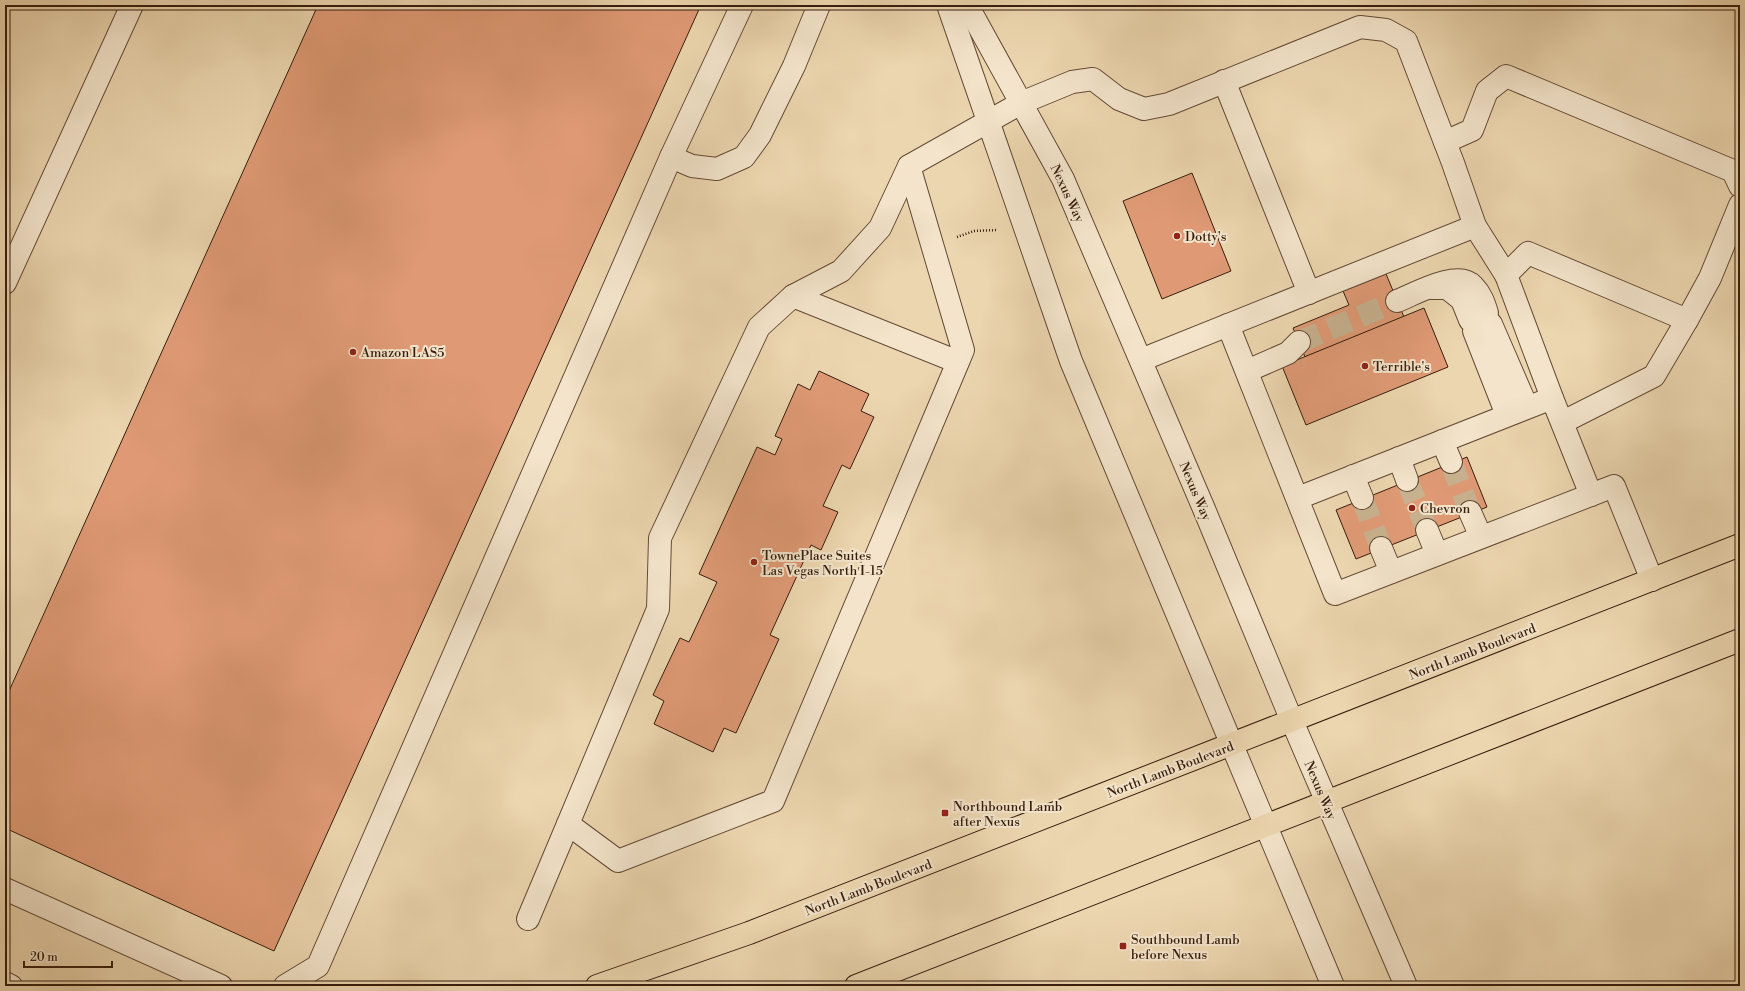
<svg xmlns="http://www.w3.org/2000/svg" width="1745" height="991" font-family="'Libre Bodoni',serif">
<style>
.building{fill:#df9a75;stroke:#371d0d}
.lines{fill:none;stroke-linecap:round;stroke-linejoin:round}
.minor-tunnel{stroke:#c8b18f;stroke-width:22;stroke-dasharray:22 11;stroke-linecap:butt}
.minor-casing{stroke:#644b36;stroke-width:24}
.major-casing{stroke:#371d0d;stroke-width:24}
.path{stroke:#371d0d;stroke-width:2.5;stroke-dasharray:1 2;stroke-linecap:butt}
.minor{stroke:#f3e4cb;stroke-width:22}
.major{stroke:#ecd6af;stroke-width:22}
.poi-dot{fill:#8f2418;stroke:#f3e4cb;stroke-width:1.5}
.labels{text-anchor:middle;stroke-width:4;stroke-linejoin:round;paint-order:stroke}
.street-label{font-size:13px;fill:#371d0d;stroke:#f3e4cb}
.poi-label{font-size:13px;fill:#371d0d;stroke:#f3e4cb;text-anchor:start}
</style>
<rect width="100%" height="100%" fill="#ecd6af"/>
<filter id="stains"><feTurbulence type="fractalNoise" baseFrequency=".005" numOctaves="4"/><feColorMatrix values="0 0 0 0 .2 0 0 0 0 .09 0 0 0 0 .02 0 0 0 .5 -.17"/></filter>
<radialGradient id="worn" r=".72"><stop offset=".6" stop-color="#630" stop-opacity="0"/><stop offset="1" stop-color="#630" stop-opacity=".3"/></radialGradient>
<!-- building -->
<g class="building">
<polygon points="318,5 701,5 274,951 5,828 5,700"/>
<polygon points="1192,173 1231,271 1162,299 1123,201"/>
<polygon points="1386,274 1404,317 1305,357 1293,328 1349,305 1343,291"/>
<polygon points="1424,308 1448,367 1306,425 1282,366"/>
<polygon points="819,371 869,394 861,411 874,417 850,469 842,465 823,506 838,512 821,550 811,545 770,635 779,639 736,733 724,728 713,752 654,724 664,701 653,695 680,638 689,642 717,582 699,574 757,447 775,455 782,439 775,436 798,384 810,390"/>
<polygon points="1467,457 1487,507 1356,559 1336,510"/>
</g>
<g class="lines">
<!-- minor-tunnel -->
<g class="minor-tunnel">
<polyline points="1299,342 1397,301"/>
<polyline points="1451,462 1470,512"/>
<polyline points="1407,480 1427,530"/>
<polyline points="1362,498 1381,548"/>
</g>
<!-- minor casing -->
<g class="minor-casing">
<g id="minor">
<polyline points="948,5 1071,361 1333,986"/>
<polyline points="967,5 1063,179 1204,509 1292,721 1406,986"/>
<polyline points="1224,81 1309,293"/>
<polyline points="1445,142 1472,130 1487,91 1506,76 1733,171 1740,186"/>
<polyline points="671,157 692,166 717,169 744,157 760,135 794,66 819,5"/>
<polyline points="1475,226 1506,275 1552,398 1591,495"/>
<polyline points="1506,275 1528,253 1687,320"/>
<polyline points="5,283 132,5"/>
<polyline points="1430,288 1447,288 1462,300 1470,320"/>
<polyline points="793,296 841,271 880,228 909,166"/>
<path d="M1397,301C1415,294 1458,269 1473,286C1481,294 1484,303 1487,313"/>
<polyline points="1491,324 1527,407"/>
<polyline points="1228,325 1335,594 1614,486 1652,580"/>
<polyline points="1474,331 1507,415"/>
<polyline points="958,362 793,296 759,327 660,538 658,609 568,824 618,861 773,801 958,362 963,350 909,166 1021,103 1072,82 1093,79 1119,99 1144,109 1169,104 1360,27 1386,30 1406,41 1453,163 1475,226 1141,360"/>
<polyline points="1247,371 1288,353 1299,342"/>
<polyline points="1563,422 1654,376 1687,320 1710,278 1740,205"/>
<polyline points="1442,441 1451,462"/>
<polyline points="1399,458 1407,480"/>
<polyline points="1353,476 1362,498"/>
<polyline points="1298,498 1552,398"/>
<polyline points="1470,512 1481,537"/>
<polyline points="1427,530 1437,554"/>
<polyline points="1381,548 1391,572"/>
<polyline points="5,889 221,986"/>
<polyline points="528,919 568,824"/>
<polyline points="5,983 11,986"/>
<polyline points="285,986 318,966 671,157 742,5"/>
</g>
</g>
<!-- major casing -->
<g class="major-casing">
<g id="major">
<polyline points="597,986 749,933 1740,545"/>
<polyline points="856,986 1740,640"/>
</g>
</g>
<!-- path -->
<polyline class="path" points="957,237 974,231 997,230"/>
<!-- minor -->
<use href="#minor" class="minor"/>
<!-- major -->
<use href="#major" class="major"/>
</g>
<!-- markers -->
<g class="poi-dot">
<circle cx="1177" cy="236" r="4"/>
<circle cx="353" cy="352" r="4"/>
<circle cx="1365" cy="366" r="4"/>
<circle cx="1412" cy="508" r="4"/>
<circle cx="754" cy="562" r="4"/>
<rect x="941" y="809" width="8" height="8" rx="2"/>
<rect x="1119" y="942" width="8" height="8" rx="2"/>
</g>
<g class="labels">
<!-- street labels -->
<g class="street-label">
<text transform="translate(1068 193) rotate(65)" y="5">Nexus Way</text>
<text transform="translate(1196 491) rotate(67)" y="5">Nexus Way</text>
<text transform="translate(1472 651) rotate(-21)" y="5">North Lamb Boulevard</text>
<text transform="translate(1170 769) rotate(-21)" y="5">North Lamb Boulevard</text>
<text transform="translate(1321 790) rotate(67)" y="5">Nexus Way</text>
<text transform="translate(868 887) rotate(-21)" y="5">North Lamb Boulevard</text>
</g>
<!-- poi labels -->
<g class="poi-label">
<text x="1185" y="241">Dotty's</text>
<text x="361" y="357">Amazon LAS5</text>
<text x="1373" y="371">Terrible's</text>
<text x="1420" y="513">Chevron</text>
<text x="762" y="560">TownePlace Suites<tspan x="762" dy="15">Las Vegas North I-15</tspan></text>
<text x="953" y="811">Northbound Lamb<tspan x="953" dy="15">after Nexus</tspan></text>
<text x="1131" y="944">Southbound Lamb<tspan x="1131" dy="15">before Nexus</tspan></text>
</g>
</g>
<!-- margin -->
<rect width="1745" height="991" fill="none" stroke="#ecd6af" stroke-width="20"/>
<rect x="6" y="6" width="1733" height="979" fill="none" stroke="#371d0d" stroke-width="2"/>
<rect x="10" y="10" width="1725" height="971" fill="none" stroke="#371d0d"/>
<!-- scale -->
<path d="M24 961v6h88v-6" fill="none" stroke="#371d0d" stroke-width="2"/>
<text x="30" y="961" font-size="12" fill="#371d0d" stroke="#f3e4cb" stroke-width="3" paint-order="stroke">20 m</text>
<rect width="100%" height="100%" filter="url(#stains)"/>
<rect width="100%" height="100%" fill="url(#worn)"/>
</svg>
